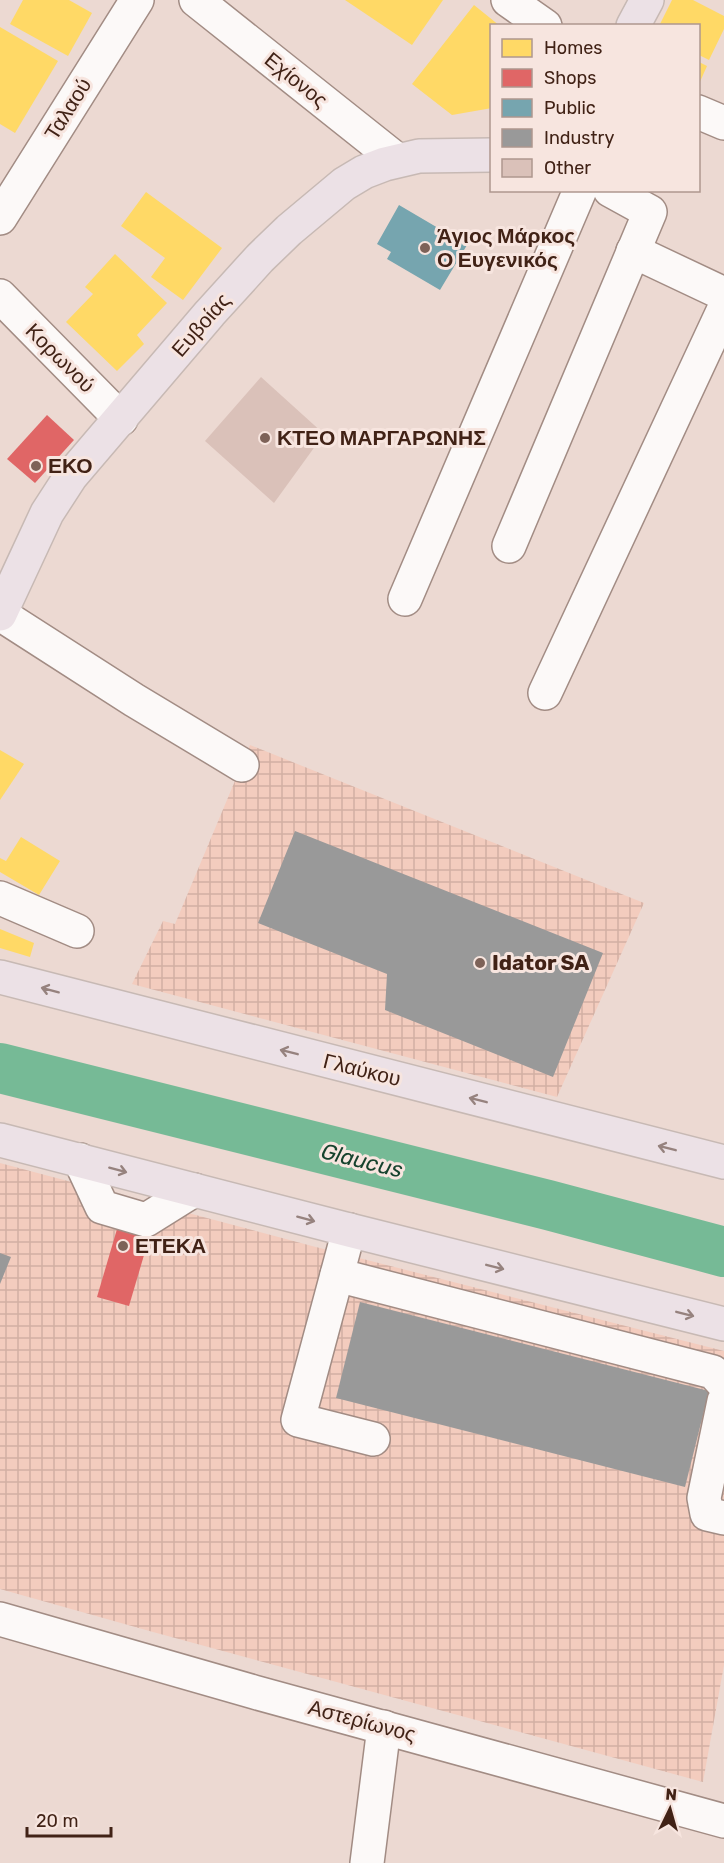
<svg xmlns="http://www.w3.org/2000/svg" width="724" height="1863" font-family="Rubik,sans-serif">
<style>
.industrial{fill:url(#industrial-grid)}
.homes{fill:#ffd966}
.shops{fill:#e06666}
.public{fill:#76a5af}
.industry{fill:#999}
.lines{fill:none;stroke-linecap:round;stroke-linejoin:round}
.river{stroke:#76ba96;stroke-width:50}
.building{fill:#dac1b9}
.minor-casing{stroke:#a28c84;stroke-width:36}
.major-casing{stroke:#c7b9b4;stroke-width:36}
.minor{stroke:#fcf9f8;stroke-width:33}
.major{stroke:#ece1e6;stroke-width:33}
.oneway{stroke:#96827e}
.poi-dot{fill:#7d6258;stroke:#f7e5df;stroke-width:2}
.labels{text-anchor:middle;stroke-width:6;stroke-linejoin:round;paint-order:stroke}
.street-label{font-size:21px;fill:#412216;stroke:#f7e5df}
.poi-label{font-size:21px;font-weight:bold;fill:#412216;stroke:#f7e5df;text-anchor:start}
.water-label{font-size:22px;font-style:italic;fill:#16422d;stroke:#f7e5df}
</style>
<defs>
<pattern id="industrial-grid" width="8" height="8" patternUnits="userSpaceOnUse" patternTransform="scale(1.5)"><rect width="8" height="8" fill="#f3ccbe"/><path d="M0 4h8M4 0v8" fill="none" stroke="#d2afa3"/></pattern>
</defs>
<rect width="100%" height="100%" fill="#ecd9d2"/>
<!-- industrial -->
<g class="industrial">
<polygon points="250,745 644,903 557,1097 132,984 163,921 175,924"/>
<polygon points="0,1163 312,1246 724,1351 724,1665 703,1782 153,1632 0,1589"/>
</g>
<!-- homes -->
<g class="homes">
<polygon points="23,0 69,0 92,13 68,56 10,24"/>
<polygon points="345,0 443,0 412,45"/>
<polygon points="672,0 693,0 724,16 724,29 709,60 699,55 699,26 659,26"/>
<polygon points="474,5 500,26 492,26 492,108 452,115 412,84"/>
<polygon points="0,27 58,61 15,133 0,124"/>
<polygon points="699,62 707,66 699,84"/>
<polygon points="146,192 222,248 183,300 151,277 165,258 121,226"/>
<polygon points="115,254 167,303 137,335 144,344 117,371 66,322 93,294 85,287"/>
<polygon points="0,750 24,764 0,800"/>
<polygon points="21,837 60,861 39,895 0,872 0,858 6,861"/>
<polygon points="0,929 34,943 30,957 0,948"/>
</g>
<!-- shops -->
<g class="shops">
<polygon points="47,415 74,440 35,483 7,459"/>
<polygon points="120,1219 152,1228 129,1306 97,1297"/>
</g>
<!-- public -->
<polygon class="public" points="399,205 467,245 440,290 387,259 391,252 377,244"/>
<!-- industry -->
<g class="industry">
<polygon points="295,831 603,953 553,1077 385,1010 387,974 258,923"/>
<polygon points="0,1253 11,1257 0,1284"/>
<polygon points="360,1302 709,1391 685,1487 336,1398"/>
</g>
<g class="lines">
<!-- river -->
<polyline class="river" points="0,1068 548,1205 724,1252"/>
</g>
<!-- building -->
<polygon class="building" points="261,377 324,434 274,503 205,441"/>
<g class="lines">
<!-- minor casing -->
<g class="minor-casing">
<g id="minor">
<polyline points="196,0 397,160"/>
<polyline points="508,0 545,26"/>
<polyline points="698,112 724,123"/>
<polyline points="0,218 137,0"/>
<polyline points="633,251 724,294"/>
<polyline points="0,296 121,419"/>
<polyline points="509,546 650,212 610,190"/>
<polyline points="405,599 580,190"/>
<polyline points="0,614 134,700 242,765"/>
<polyline points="545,693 724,309"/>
<polyline points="0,898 77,931"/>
<polyline points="80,1160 102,1207 146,1220 194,1190"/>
<polyline points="349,1230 298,1420 373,1439"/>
<polyline points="337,1275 713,1372 724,1384"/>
<polyline points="724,1401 704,1498 707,1514 724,1518"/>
<polyline points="0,1619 254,1692 724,1821"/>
<polyline points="367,1863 384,1727"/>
</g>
</g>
<!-- major casing -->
<g class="major-casing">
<g id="major">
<polyline points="633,26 647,0"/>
<polyline points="0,614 47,513 71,476 210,313 260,258 289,230 344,184 364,172 385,164 419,156 492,155"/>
<polyline points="0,977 724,1162"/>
<polyline points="0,1140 349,1230 724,1324"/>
</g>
</g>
<!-- minor -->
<use href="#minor" class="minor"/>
<!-- major -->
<use href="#major" class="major"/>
</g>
<!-- one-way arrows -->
<defs><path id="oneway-shaft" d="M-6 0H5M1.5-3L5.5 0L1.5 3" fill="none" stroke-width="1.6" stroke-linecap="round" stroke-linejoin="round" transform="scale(1.5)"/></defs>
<g class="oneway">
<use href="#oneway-shaft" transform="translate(50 990) rotate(-165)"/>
<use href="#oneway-shaft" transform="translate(289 1052) rotate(-166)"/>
<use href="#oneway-shaft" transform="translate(478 1100) rotate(-166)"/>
<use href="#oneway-shaft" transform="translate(667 1148) rotate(-166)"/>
<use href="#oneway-shaft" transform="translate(118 1170) rotate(15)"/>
<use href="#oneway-shaft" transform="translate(306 1219) rotate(15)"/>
<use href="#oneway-shaft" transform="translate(495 1267) rotate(14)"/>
<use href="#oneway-shaft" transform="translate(685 1314) rotate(14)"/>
</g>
<!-- markers -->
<g class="poi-dot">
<circle cx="425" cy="248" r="6"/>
<circle cx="265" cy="438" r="6"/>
<circle cx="36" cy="466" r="6"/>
<circle cx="480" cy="963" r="6"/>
<circle cx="123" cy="1246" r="6"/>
</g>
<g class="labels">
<!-- street labels -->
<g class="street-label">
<text transform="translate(296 80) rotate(39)" y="7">Εχίονος</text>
<text transform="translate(68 109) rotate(-58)" y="7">Ταλαού</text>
<text transform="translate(201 325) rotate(-49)" y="7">Ευβοίας</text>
<text transform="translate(60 358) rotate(45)" y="7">Κορωνού</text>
<text transform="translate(362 1070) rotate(14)" y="7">Γλαύκου</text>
<text transform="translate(362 1721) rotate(15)" y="7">Αστερίωνος</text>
</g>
<!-- poi labels -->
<g class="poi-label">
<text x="437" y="243">Άγιος Μάρκος<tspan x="437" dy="24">Ο Ευγενικός</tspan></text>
<text x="277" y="445">ΚΤΕΟ ΜΑΡΓΑΡΩΝΗΣ</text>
<text x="48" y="473">ΕΚΟ</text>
<text x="492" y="970">Idator SA</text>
<text x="135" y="1253">ΕΤΕΚΑ</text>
</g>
<!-- water labels -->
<g class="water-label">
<text transform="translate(362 1160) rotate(14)" y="8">Glaucus</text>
</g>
</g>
<!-- legend -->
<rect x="490" y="24" width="210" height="168" fill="#f7e5df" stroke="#ae978f" stroke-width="1.5"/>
<rect x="502" y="39" width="30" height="18" fill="#ffd966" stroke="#ae978f" stroke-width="1.5"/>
<text x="544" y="54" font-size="18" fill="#412216">Homes</text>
<rect x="502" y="69" width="30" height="18" fill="#e06666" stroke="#ae978f" stroke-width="1.5"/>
<text x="544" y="84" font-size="18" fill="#412216">Shops</text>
<rect x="502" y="99" width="30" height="18" fill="#76a5af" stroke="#ae978f" stroke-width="1.5"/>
<text x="544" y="114" font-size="18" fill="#412216">Public</text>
<rect x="502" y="129" width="30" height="18" fill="#999999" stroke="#ae978f" stroke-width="1.5"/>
<text x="544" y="144" font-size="18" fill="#412216">Industry</text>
<rect x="502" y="159" width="30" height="18" fill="#dac1b9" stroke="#ae978f" stroke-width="1.5"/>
<text x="544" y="174" font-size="18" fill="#412216">Other</text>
<!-- north arrow -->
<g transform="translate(670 1809) rotate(5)" stroke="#f7e5df" stroke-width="4.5" paint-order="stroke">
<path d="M0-4.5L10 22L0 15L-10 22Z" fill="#412216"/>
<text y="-9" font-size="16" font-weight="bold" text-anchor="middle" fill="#412216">N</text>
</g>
<!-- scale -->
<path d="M27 1827v9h84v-9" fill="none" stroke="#412216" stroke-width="3"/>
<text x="36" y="1827" font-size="18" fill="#412216" stroke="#f7e5df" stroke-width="4.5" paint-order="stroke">20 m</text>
</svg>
